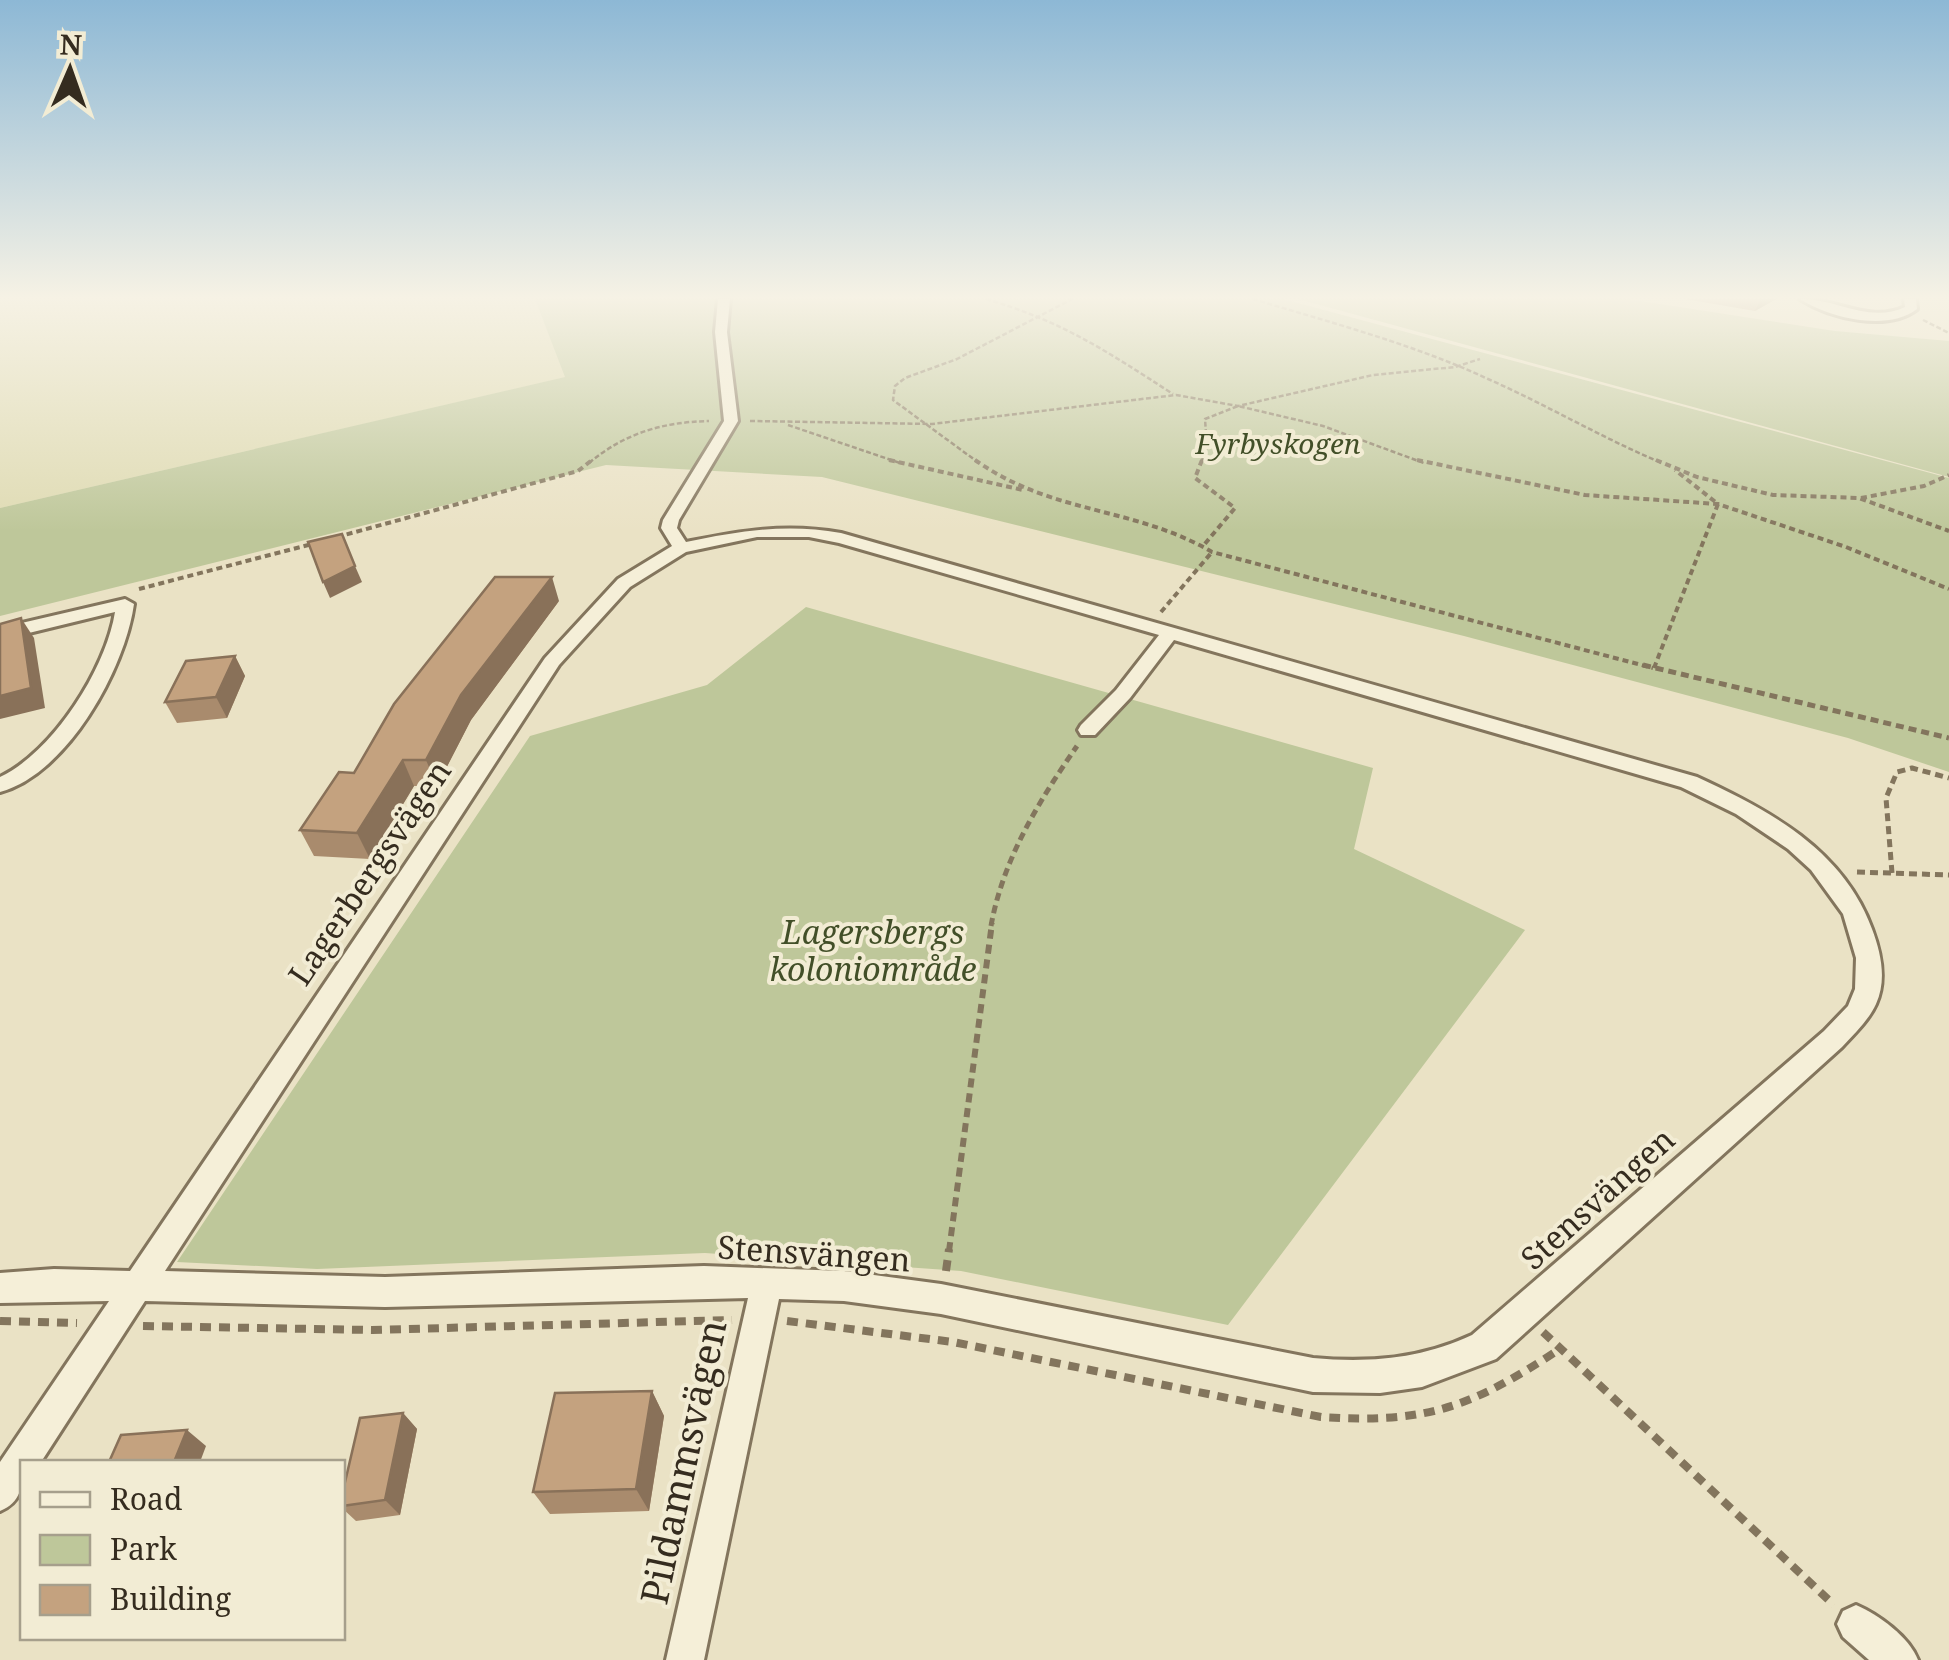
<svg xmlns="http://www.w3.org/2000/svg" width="1949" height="1660" font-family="'Noto Serif',serif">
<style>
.farmland{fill:#dfdbb3}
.green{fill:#bec79a}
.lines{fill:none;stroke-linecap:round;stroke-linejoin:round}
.minor-casing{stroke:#83755d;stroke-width:6}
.path-far4{stroke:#83755d;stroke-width:2.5;stroke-dasharray:5 2.5;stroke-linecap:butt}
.path-far3{stroke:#83755d;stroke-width:4;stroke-dasharray:6 4;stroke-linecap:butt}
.path-far2{stroke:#83755d;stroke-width:5;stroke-dasharray:8 5;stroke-linecap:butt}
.path-far1{stroke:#83755d;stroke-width:6;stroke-dasharray:9 6;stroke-linecap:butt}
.path{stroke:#83755d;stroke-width:8;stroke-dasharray:11 8;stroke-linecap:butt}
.minor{fill:#f5efd8;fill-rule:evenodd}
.wall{fill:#a98b6d}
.shaded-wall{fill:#897159}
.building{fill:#c4a27f;stroke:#897159;stroke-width:2.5}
.labels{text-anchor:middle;stroke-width:8;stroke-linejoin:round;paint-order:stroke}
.far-park-label{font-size:28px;font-style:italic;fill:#424f28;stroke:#f2ecd4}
.street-label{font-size:32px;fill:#352c1f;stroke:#f2ecd4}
.park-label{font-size:32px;font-style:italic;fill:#424f28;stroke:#f2ecd4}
.near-street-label{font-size:38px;fill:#352c1f;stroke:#f2ecd4}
</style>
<rect width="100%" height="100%" fill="#eae2c5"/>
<!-- farmland -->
<polygon class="farmland" points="0,299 535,299 566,377 0,508"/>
<!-- green -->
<g class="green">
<polygon points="535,299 1283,299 1949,478 1949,772 1848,738 1464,636 822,477 606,465 0,616 0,508 565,377"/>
<polygon points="1298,299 1627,299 1835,331 1949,341 1949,477"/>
<polygon points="806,607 1373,768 1354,849 1525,930 1228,1325 961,1271 705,1253 317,1269 177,1262 530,736 707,685"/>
</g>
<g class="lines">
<!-- minor casing -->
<g class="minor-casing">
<g id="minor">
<path d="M718,299H730L727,332L738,421L679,520L677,528L686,542C740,531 786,523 841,533L1697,777C1769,810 1843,850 1872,929C1881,953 1887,980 1876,1004C1868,1021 1855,1033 1842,1047L1496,1359L1422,1387L1380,1393L1313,1392L941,1314L844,1301L779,1299L704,1660H666L748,1298L385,1307L145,1301L41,1462H22C22,1485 23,1501 0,1511V1462L109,1301L0,1303V1273L54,1269L130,1271L545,658L618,579L672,546L661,528L663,520L724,421L715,332ZM757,537H809L839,543L1159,635L1116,690L1081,725L1078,730L1081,735H1095L1130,698L1174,640L1681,787L1736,814L1788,849L1811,870L1843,914L1856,958L1855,989L1848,1006L1824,1031L1472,1335C1421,1359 1369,1363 1313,1358L941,1284L844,1271L704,1266L385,1277L165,1271L559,665L630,587L686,552Z"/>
<path d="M1800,299C1836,298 1869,324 1905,307L1904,299H1916L1917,309C1887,332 1830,318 1800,299Z"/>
<path d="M125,599L134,604C125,669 67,774 0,792V777C53,752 106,669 115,612L0,640V628Z"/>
<path d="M1856,1605C1879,1615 1909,1637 1918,1660H1869L1843,1637L1837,1624L1843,1611Z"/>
</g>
</g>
<!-- path-far4 -->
<g class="path-far4">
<path d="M986,299C1064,322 1106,351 1173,394"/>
<path d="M1253,299C1332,323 1413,344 1488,379C1547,405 1602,438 1662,463"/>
<polyline points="1923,320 1949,333"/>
<polyline points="750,421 932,424 1176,395 1238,406 1373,375 1455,367 1480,359"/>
<polyline points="788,425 900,463"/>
<path d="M589,463C625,433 663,422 709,421"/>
<polyline points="979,463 893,400 895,386 905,378 957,359 1072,299"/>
<polyline points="1201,463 1207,448 1205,419 1238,406 1323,426 1424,463"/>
</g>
<!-- path-far3 -->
<g class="path-far3">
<polyline points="889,460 1023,490"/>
<path d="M975,460C1053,515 1133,506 1212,552L1653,668"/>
<polyline points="1202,460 1195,478 1235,508 1203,546"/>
<polyline points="1417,460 1585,495 1718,504 1846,547 1949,589"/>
<polyline points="1656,460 1697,477 1773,495 1859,498 1949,531"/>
<polyline points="1861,498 1924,486 1949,475"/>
<polyline points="337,537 578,471 592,460"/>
<polyline points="139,589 312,544"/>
<polyline points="1161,612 1212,552"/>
<polyline points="1654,668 1718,504 1675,470"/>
</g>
<!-- path-far2 -->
<g class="path-far2">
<polyline points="1643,665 1949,738"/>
<polyline points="1857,872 1949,875"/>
<polyline points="1892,873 1886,798 1897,772 1912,768 1949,778"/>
<path d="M991,926C1003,859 1039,801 1077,746"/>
</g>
<!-- path-far1 -->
<polyline class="path-far1" points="949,1251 992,923"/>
<!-- path -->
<g class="path">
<polyline points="946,1271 949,1249"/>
<polyline points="0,1321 77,1323"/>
<path d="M787,1321L953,1342L1321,1417C1428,1424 1471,1407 1560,1349"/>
<polyline points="143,1326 372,1330 732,1320"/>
<polyline points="1543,1332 1834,1605"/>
</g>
<!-- minor -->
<use href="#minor" class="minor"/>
</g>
<!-- wall -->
<g class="wall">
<polygon points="1685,299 1776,299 1755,311"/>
<polygon points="559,601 471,720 437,786 414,786 370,859 314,856 300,830 354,773"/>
<polygon points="235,656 245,676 227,718 177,723 165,702"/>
<polygon points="652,1391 664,1416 649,1511 550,1514 533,1492"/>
<polygon points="403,1413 417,1429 400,1515 356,1521 342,1508 342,1495"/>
</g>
<!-- shaded-wall -->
<g class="shaded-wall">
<polygon points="1761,299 1776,299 1755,311"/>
<polygon points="355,566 362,582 330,598 323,582"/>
<polygon points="552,577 559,601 471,720 437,786 426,760 461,695"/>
<polygon points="21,618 34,638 45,708 0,719 0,696"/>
<polygon points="235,656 245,676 227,718 216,697"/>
<polygon points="403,760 414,786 370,859 357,833"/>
<polygon points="652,1391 664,1416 649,1511 636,1489"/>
<polygon points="403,1413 417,1429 400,1515 385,1500"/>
<polygon points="187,1430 206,1446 200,1462 174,1462"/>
</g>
<!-- building -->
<g class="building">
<polygon points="342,534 355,566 323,582 308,542"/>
<polygon points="495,577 552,577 461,695 426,760 403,760 357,833 300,830 339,772 354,773 394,704"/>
<polygon points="21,618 31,688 0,696 0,624"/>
<polygon points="235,656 216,697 165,702 186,661"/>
<polygon points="652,1391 636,1489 533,1492 555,1393"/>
<polygon points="403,1413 385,1500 342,1506 342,1495 360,1418"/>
<polygon points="187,1430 174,1462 109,1462 121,1435"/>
</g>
<!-- sky -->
<linearGradient id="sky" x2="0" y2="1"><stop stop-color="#8db8d5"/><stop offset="0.56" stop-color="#f6f2e5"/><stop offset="1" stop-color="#f6f2e5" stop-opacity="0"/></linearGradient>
<rect width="1949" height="531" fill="url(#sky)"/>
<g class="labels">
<!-- far-park labels -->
<g class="far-park-label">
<text x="1278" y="454">Fyrbyskogen</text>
</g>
<!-- street labels -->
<g class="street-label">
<text transform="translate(370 873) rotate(-56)" y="11">Lagerbergsvägen</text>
<text transform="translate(1598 1199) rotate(-42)" y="11">Stensvängen</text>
<text transform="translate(814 1254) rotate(4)" y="11">Stensvängen</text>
</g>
<!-- park labels -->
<g class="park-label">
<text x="873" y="944">Lagersbergs<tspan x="873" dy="37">koloniområde</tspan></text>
</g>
<!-- near-street labels -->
<g class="near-street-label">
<text transform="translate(684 1462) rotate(-78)" y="13">Pildammsvägen</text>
</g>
</g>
<!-- legend -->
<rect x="20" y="1460" width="325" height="180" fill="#f2ecd4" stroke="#a69f8c" stroke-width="2.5"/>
<rect x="40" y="1492" width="50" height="15" fill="#f5efd8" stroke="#a69f8c" stroke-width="2.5"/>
<text x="110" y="1510" font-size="30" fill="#352c1f">Road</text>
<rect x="40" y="1535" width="50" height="30" fill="#bec79a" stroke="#a69f8c" stroke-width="2.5"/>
<text x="110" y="1560" font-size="30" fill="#352c1f">Park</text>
<rect x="40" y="1585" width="50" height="30" fill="#c4a27f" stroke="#a69f8c" stroke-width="2.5"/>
<text x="110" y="1610" font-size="30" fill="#352c1f">Building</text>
<!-- north arrow -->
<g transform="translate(70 70) rotate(2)" stroke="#f2ecd4" stroke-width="8" paint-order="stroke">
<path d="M0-8L18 38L0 25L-18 38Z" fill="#352c1f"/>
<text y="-15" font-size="28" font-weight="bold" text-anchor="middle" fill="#352c1f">N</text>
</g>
</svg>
